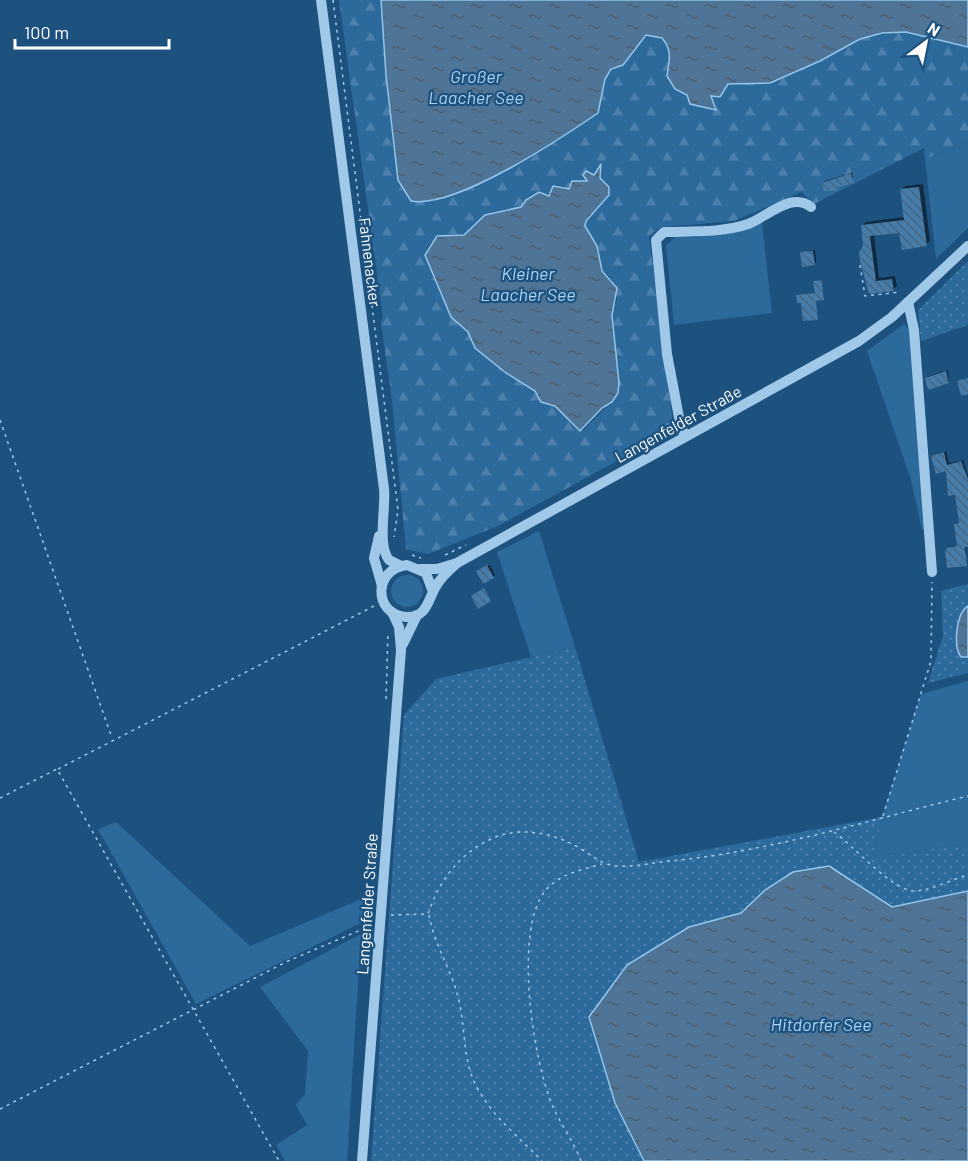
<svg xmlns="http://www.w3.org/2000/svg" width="968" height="1161" font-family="Barlow,sans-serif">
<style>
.grass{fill:#2c6a9c}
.forest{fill:url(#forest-firs);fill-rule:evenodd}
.park{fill:url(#park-dots)}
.water{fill:url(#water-ripples);stroke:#93c5eb;stroke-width:1.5}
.shadow{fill:#0007}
.building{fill:url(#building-back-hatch)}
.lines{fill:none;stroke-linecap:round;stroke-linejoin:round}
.path{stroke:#a0c8e9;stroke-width:1.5;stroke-dasharray:3 4.5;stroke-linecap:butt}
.minor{stroke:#a0c8e9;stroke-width:10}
.labels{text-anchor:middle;stroke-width:4.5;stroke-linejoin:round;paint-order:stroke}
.street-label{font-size:16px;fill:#fff;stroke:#1d527f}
.water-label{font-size:18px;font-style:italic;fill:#abd2f1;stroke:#1d527f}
</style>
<defs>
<pattern id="forest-firs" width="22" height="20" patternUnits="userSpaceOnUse" patternTransform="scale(1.5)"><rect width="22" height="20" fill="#2c6a9c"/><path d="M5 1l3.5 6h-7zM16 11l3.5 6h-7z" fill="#4c80ab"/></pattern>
<pattern id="park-dots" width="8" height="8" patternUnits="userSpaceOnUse" patternTransform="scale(1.5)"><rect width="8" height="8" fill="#2c6a9c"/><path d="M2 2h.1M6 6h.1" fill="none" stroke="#4c80ab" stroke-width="1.8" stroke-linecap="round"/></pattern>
<pattern id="water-ripples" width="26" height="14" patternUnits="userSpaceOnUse" patternTransform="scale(1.5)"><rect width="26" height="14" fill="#4e7597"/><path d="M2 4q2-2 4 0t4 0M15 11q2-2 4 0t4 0" fill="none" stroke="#4d5e6e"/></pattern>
<pattern id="building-back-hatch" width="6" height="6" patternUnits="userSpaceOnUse" patternTransform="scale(1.5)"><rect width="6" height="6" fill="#457ca9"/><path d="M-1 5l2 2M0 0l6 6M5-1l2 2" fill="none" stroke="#48667f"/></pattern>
</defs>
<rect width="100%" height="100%" fill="#1d527f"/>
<!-- grass -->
<g class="grass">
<polygon points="968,142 968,228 936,259 925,159"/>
<polygon points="762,223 772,313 674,325 666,246 676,236 728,234"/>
<polygon points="904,324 911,331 925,529 922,530 911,480 867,351"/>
<polygon points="539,531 575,647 531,657 497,552"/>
<circle cx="407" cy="591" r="16"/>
<polygon points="968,681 968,843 874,858 882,817 921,694"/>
<polygon points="116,822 250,946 366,897 363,922 196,1004 98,829"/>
<polygon points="361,934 347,1161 285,1161 276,1145 307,1125 296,1105 305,1094 308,1051 260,987"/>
</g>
<!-- forest -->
<path class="forest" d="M339,0H381L386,75L398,180L411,201C455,209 560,139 598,113L605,79L611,69L623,65L640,40L651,34C668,39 672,49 668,65L690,100L715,110L711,96L723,93L728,84L770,83L820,61L860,39L882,33L906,32L968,47V142L925,159L924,148L814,204L802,192L734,221L661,227L649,236L674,430L498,526L428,554L406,549L392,401L381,323L383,317ZM602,165L600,178L607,183L609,195L586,221L585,226L597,246L602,271L610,277L617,299L612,315L619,383C617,401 597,414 584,430H578L555,405H546L535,391L506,373L475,348L468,332L451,317L425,255C430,237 447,232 464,235L479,220L493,212L521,207C528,197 538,192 549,196L552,188L569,189L573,181H587L586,171L594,175Z"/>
<!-- park -->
<g class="park">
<polygon points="968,261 968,325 921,341 918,310"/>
<polygon points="968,584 968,673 928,683 943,636 941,591"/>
<polygon points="575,647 639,862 882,817 874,858 968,843 968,1161 371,1161 404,715 436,679"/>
</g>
<!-- water -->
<g class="water">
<path d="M381,0H968V47L906,32L882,33L860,39L820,61L770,83L728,84L720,97L711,96L716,110L690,104L687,95L675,89L667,76C669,60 673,51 662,38L646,35L623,65L611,69L605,79L598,113C560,139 455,209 411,201L398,180L386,75Z"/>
<polygon points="601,164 600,178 609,187 609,195 586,221 585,226 597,246 602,271 617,288 612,315 619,383 618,393 612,402 602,408 580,431 555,406 541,402 535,391 506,373 475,348 468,332 451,317 425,255 437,236 464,235 485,215 521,207 526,200 539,192 549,196 553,186 569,189 572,181 587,181 583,175 586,171 594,175"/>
<path d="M968,606V657H961C953,647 956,613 968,606Z"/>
<polygon points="829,866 892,907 968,891 968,1161 644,1161 615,1103 589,1017 627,965 689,927 741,913 765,890 793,872"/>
</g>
<!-- shadow -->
<g class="shadow">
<polygon points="853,172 853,182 823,183 825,181"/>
<polygon points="923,184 930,241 926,245 901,231 874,234 879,278 895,276 897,286 893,290 871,292 862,226 866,222 905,217 901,190 905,186"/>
<polygon points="815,250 816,262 814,264 802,253"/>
<polygon points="822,280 824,298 816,300 817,318 798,296 816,293 816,281"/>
<polygon points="948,370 949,382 927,378 929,376"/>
<polygon points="946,451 949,463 963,460 968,476 966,564 948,548 958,545 956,524 961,521 956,494 948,469 933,456"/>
<polygon points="490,565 495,575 493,577 480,570"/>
</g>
<!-- building -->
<g class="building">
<polygon points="851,173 854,183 824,191 822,183"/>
<polygon points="919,187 927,246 902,250 899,233 870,236 876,281 892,279 894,291 869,294 860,261 859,252 863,246 861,225 904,220 900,189"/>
<polygon points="813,251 815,265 802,267 800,252"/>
<polygon points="822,280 824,300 816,301 818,320 803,321 801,303 797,303 796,295 815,293 813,281"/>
<polygon points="946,371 949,383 928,390 925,378"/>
<polygon points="968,378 968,394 961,396 957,381"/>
<polygon points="944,452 947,465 961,461 968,479 968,547 965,547 967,566 947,568 945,551 947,548 957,546 954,524 959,523 955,495 948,496 946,471 936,474 931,456"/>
<polygon points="487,565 494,578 483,584 476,571"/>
<polygon points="484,588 491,601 478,609 471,596"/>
</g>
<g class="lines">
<!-- path -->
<g class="path">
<polyline points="333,0 398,510 394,537"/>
<polyline points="860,265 865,296 901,292"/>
<polyline points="0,420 112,738"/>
<polyline points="412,555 421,558"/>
<polyline points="445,555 466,545"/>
<polyline points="386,699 388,632"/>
<polyline points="58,769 374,606"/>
<polyline points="0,798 57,769 279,1161"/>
<polyline points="883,816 931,661 932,582"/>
<path d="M834,832C853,845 893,892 915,891C929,891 953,879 968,875"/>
<path d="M391,915L428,914C440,878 462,850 498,836C525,827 557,834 581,849C596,858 603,866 621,866C638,867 654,862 671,861C772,851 869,820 968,796"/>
<path d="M429,915C434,943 449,966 457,993C464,1017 463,1043 469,1067C479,1106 515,1133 542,1161"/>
<polyline points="0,1109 288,961 370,926"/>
<path d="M581,1161C574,1143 562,1126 554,1109C533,1064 513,931 545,891C559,874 581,870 602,864"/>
</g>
<!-- minor -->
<g class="minor">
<path d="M321,0L384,489C386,509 377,545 389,560L401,566"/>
<polyline points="908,302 914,330 932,572"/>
<path d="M686,436L681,428L667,354L656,240L664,232C691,231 722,233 748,224C767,217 792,191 811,207"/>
<polyline points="379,536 374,558 382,586"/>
<polyline points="420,569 437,569 457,563 859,341 892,317 968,246"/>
<path d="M433,592L426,573L407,565C373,569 373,614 406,617C427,618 428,600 436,586C441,578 448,571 455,565"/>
<polyline points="403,644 417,615"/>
<polyline points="362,1161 401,650 399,627 392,612"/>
</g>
</g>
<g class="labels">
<!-- street labels -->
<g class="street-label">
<text transform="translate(370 262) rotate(83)" y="6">Fahnenacker</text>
<text transform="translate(678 424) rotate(-29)" y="6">Langenfelder Straße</text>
<text transform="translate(367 904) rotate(-86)" y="6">Langenfelder Straße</text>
</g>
<!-- water labels -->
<g class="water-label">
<text x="476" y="83">Großer<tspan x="476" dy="21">Laacher See</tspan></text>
<text x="528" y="280">Kleiner<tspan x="528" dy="21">Laacher See</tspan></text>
<text x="821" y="1031">Hitdorfer See</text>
</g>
</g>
<!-- north arrow -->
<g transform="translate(926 42) rotate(32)" stroke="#1d527f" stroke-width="4.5" paint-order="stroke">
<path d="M0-4.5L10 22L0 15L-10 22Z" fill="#ffffff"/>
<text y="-9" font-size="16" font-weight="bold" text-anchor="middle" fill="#ffffff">N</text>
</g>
<!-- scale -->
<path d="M15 39v9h154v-9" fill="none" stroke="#ffffff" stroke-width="3"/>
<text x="24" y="39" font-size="18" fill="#ffffff" stroke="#1d527f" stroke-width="4.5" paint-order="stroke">100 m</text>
</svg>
